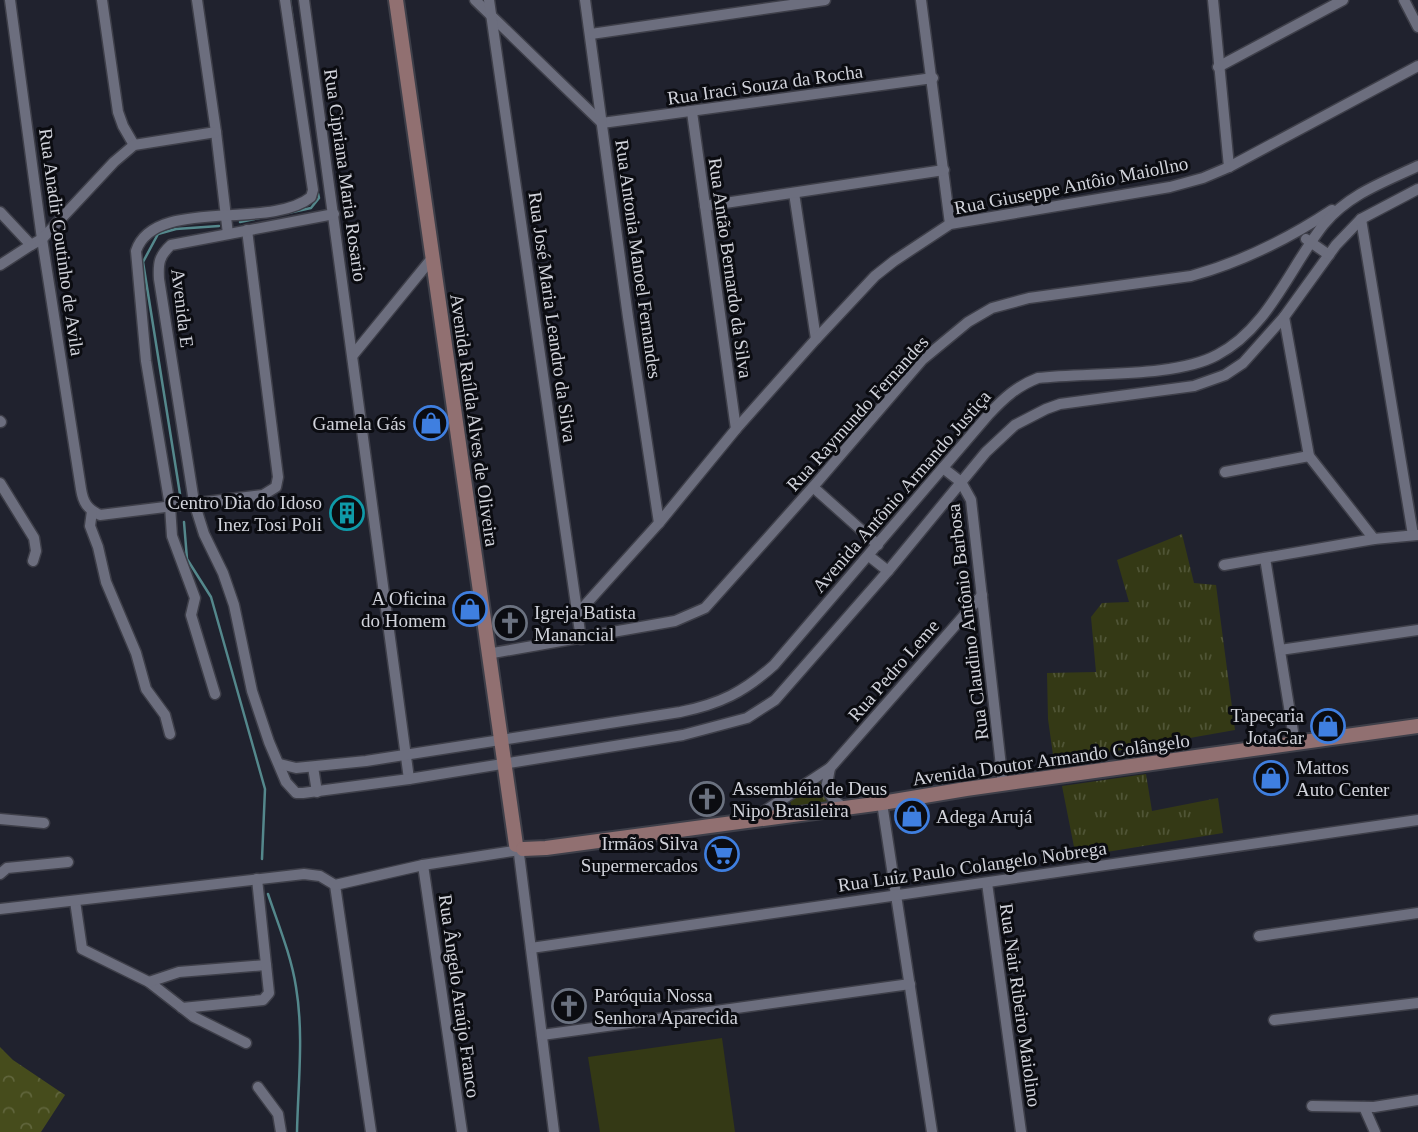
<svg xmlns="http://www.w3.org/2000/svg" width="1418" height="1132" font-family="Georgia,serif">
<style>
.grass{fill:url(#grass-tufts)}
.forest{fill:url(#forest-crowns)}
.garden{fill:#343915}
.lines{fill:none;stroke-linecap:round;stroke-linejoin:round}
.stream{stroke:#54888c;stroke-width:2.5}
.street-casing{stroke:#3e3f49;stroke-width:13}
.secondary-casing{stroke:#3e3f49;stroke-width:18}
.street{stroke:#6c6e7e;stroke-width:10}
.secondary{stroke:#917071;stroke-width:14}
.labels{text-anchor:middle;stroke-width:6;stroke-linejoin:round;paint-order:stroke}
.street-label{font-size:19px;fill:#d1d3db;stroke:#0b0c11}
.poi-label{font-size:19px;fill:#d1d3db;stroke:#0b0c11;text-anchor:end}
</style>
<defs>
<pattern id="grass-tufts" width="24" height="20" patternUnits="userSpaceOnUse" patternTransform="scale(1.75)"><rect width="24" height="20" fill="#343915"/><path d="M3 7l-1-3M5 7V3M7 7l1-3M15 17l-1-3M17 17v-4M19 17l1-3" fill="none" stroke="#505536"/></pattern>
<pattern id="forest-crowns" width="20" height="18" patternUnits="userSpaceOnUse" patternTransform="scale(1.75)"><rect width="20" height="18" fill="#464c1c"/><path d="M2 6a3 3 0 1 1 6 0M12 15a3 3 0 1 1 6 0" fill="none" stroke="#60653c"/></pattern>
</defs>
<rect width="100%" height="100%" fill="#20222e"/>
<!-- grass -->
<g class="grass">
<polygon points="1182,534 1194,583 1216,585 1235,730 1054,762 1048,719 1047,673 1096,672 1091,617 1102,603 1129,602 1117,560"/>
<polygon points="1146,774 1152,811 1218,798 1223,833 1076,857 1062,786"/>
<polygon points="821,779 833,804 793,812 790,801"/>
</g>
<!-- forest -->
<polygon class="forest" points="0,1047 13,1060 65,1095 41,1132 0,1132"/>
<!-- garden -->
<polygon class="garden" points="722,1038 735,1132 600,1132 588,1057"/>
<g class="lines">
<!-- stream -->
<g class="stream">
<polyline points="290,0 304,99"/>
<polyline points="288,213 311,208 319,198 317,189"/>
<polyline points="240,222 264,217"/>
<polyline points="180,494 143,262 158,234 176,229 219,226"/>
<polyline points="184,522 187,559 211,597 265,789 262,859"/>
<path d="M268,894C278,924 291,955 296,987C304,1035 298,1084 297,1132"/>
</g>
<!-- street casing -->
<g class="street-casing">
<g id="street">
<path d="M10,0L42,239L81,489C83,502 87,509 100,515L263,495L276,487L278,477L247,230"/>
<polyline points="102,0 118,112 123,126 134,145"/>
<polyline points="197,0 216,132 228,234"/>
<polyline points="304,0 409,779"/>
<polyline points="475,0 602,123 933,78"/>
<polyline points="489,0 581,639"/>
<polyline points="585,0 628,317 659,523"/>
<polyline points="921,0 950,224"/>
<polyline points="1213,0 1229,167"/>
<polyline points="1404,0 1418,27"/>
<polyline points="591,34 825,0"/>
<polyline points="1218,67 1343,0"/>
<polyline points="692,112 736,429"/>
<polyline points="794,193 816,339"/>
<polyline points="705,206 944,170"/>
<polyline points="0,212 31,245 42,239 114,162 134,145 216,132"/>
<path d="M334,214L171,245C159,256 158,263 159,279L194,502L204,534L223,573L234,605L252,691L269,742L286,782L296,793H303L409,779L683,735L747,718L775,700L888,571L986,452L1015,425L1046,409L1060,404L1194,386L1225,375L1243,363L1284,317L1336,245L1361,219L1418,189"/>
<polyline points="1361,219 1413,535"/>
<polyline points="1306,239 1329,255"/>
<polyline points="0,265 31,245"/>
<polyline points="1284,317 1309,456 1374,539"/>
<polyline points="353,355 433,257"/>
<polyline points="0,421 1,422"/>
<polyline points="943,468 961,482 971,500 1003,784"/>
<polyline points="1225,472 1309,456"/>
<polyline points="0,483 34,538 36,551 33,561"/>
<polyline points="813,487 878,545"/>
<polyline points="92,511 90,526 98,547 106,582 136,653 146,689 165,715 170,734"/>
<polyline points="869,556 888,571"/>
<polyline points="1265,558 1295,744"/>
<polyline points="1224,565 1374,539 1417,535"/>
<polyline points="577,614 659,523 736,429 816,339 875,276 894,261 950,224 1170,187 1203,178 1229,167 1418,66"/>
<polyline points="1280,650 1418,630"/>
<path d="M487,654L675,621L705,608L813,487L922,360L968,322L992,308L1029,298L1191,276C1242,262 1288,239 1332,210"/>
<path d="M215,694L191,615L195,598L172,536L170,506L146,361L136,251C154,196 269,231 311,197L313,190L285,0"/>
<path d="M280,764L296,768L366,761L680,712C720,704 744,692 774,665L989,414C1004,398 1017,386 1038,378C1088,372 1175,378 1217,355C1268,329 1290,267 1324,224C1349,194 1384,182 1418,166"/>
<polyline points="313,767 317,792"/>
<polyline points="830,768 826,789 835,801 843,807"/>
<polyline points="882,803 932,1132"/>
<polyline points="754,818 830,768 982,595"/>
<polyline points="0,819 44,823"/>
<polyline points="519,854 554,1132"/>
<polyline points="423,865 462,1132"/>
<polyline points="0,874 7,868 68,862"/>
<polyline points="987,883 1021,1132"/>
<polyline points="335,885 371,1132"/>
<polyline points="75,901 82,949 149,982 194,1017 246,1043"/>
<polyline points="0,909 304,874 320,876 335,885 423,865 513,851"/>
<polyline points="1259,936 1418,913"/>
<polyline points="531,948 1418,820"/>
<polyline points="149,982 179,972 266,965"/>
<polyline points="182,1008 263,1000 269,993 257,879"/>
<polyline points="1274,1020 1418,1003"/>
<polyline points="542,1035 910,984"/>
<polyline points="258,1087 278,1114 281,1132"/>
<polyline points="1312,1106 1374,1107 1418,1100"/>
<polyline points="1364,1107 1375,1132"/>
</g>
</g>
<!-- secondary casing -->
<g class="secondary-casing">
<g id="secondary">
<polyline points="396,0 516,845"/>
<polyline points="523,849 546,848 882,803 966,789 1418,726"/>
</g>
</g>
<!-- street -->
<use href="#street" class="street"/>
<!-- secondary -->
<use href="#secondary" class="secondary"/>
</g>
<!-- icons -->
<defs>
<g id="shop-ring" transform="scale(1.75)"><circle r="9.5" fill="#0b0c11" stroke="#3f7fe0" stroke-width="1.5"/><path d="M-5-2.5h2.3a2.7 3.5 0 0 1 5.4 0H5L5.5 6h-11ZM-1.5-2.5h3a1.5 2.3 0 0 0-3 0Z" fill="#3f7fe0"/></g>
<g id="building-ring" transform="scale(1.75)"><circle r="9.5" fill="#0b0c11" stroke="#0f9aa8" stroke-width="1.5"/><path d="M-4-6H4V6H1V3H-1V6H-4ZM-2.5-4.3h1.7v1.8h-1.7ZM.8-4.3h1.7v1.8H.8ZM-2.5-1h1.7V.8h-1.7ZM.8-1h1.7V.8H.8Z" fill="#0f9aa8"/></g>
<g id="church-ring" transform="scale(1.75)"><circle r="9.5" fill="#0b0c11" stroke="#6b7280" stroke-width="1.5"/><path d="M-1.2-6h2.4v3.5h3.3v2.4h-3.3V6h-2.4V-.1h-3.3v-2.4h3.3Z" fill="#6b7280"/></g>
<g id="supermarket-ring" transform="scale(1.75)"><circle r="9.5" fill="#0b0c11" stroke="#3f7fe0" stroke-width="1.5"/><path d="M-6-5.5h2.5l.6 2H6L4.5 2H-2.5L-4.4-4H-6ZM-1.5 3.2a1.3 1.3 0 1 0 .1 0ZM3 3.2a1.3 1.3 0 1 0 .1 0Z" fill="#3f7fe0"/></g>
</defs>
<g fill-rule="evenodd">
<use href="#shop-ring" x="431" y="423"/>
<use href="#building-ring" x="347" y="513"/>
<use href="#shop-ring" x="470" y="609"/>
<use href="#church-ring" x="510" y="623"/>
<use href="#shop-ring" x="1328" y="726"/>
<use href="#shop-ring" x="1271" y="778"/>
<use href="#church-ring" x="707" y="799"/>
<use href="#shop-ring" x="912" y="816"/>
<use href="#supermarket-ring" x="722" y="854"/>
<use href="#church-ring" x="569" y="1006"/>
</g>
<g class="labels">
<!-- street labels -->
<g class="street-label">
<text transform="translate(765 84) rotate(-8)" y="7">Rua Iraci Souza da Rocha</text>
<text transform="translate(346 175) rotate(82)" y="7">Rua Cipriana Maria Rosario</text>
<text transform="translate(1071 185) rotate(-11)" y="7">Rua Giuseppe Antôio Maiollno</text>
<text transform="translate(62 242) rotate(82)" y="7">Rua Anadir Coutinho de Avila</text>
<text transform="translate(639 259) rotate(82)" y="7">Rua Antonia Manoel Fernandes</text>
<text transform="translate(731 268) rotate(82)" y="7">Rua Antão Bernardo da Silva</text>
<text transform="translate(183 308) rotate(83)" y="7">Avenida E</text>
<text transform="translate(553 317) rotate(82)" y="7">Rua José Maria Leandro da Silva</text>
<text transform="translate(857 413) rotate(-48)" y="7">Rua Raymundo Fernandes</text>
<text transform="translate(475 420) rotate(82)" y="7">Avenida Raílda Alves de Oliveira</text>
<text transform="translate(901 491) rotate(-49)" y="7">Avenida Antônio Armando Justiça</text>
<text transform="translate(967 622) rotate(-97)" y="7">Rua Claudino Antônio Barbosa</text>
<text transform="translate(893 670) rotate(-49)" y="7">Rua Pedro Leme</text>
<text transform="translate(1051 759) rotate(-8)" y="7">Avenida Doutor Armando Colângelo</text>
<text transform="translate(972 866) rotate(-8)" y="7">Rua Luiz Paulo Colangelo Nobrega</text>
<text transform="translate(460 996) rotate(82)" y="7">Rua Ângelo Araújo Franco</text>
<text transform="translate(1021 1005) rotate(82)" y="7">Rua Nair Ribeiro Maiolino</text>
</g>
<!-- poi labels -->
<g class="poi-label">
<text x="406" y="430">Gamela Gás</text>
<text x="322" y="509">Centro Dia do Idoso<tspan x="322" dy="22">Inez Tosi Poli</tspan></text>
<text x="446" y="605">A Oficina<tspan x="446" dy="22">do Homem</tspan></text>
<text x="534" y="619" text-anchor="start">Igreja Batista<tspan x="534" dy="22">Manancial</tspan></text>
<text x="1304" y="722">Tapeçaria<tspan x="1304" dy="22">JotaCar</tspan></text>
<text x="1296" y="774" text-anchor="start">Mattos<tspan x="1296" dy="22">Auto Center</tspan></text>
<text x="732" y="795" text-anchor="start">Assembléia de Deus<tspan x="732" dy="22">Nipo Brasileira</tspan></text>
<text x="936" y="823" text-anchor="start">Adega Arujá</text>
<text x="698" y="850">Irmãos Silva<tspan x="698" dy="22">Supermercados</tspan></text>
<text x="594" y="1002" text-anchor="start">Paróquia Nossa<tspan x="594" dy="22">Senhora Aparecida</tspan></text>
</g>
</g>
</svg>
